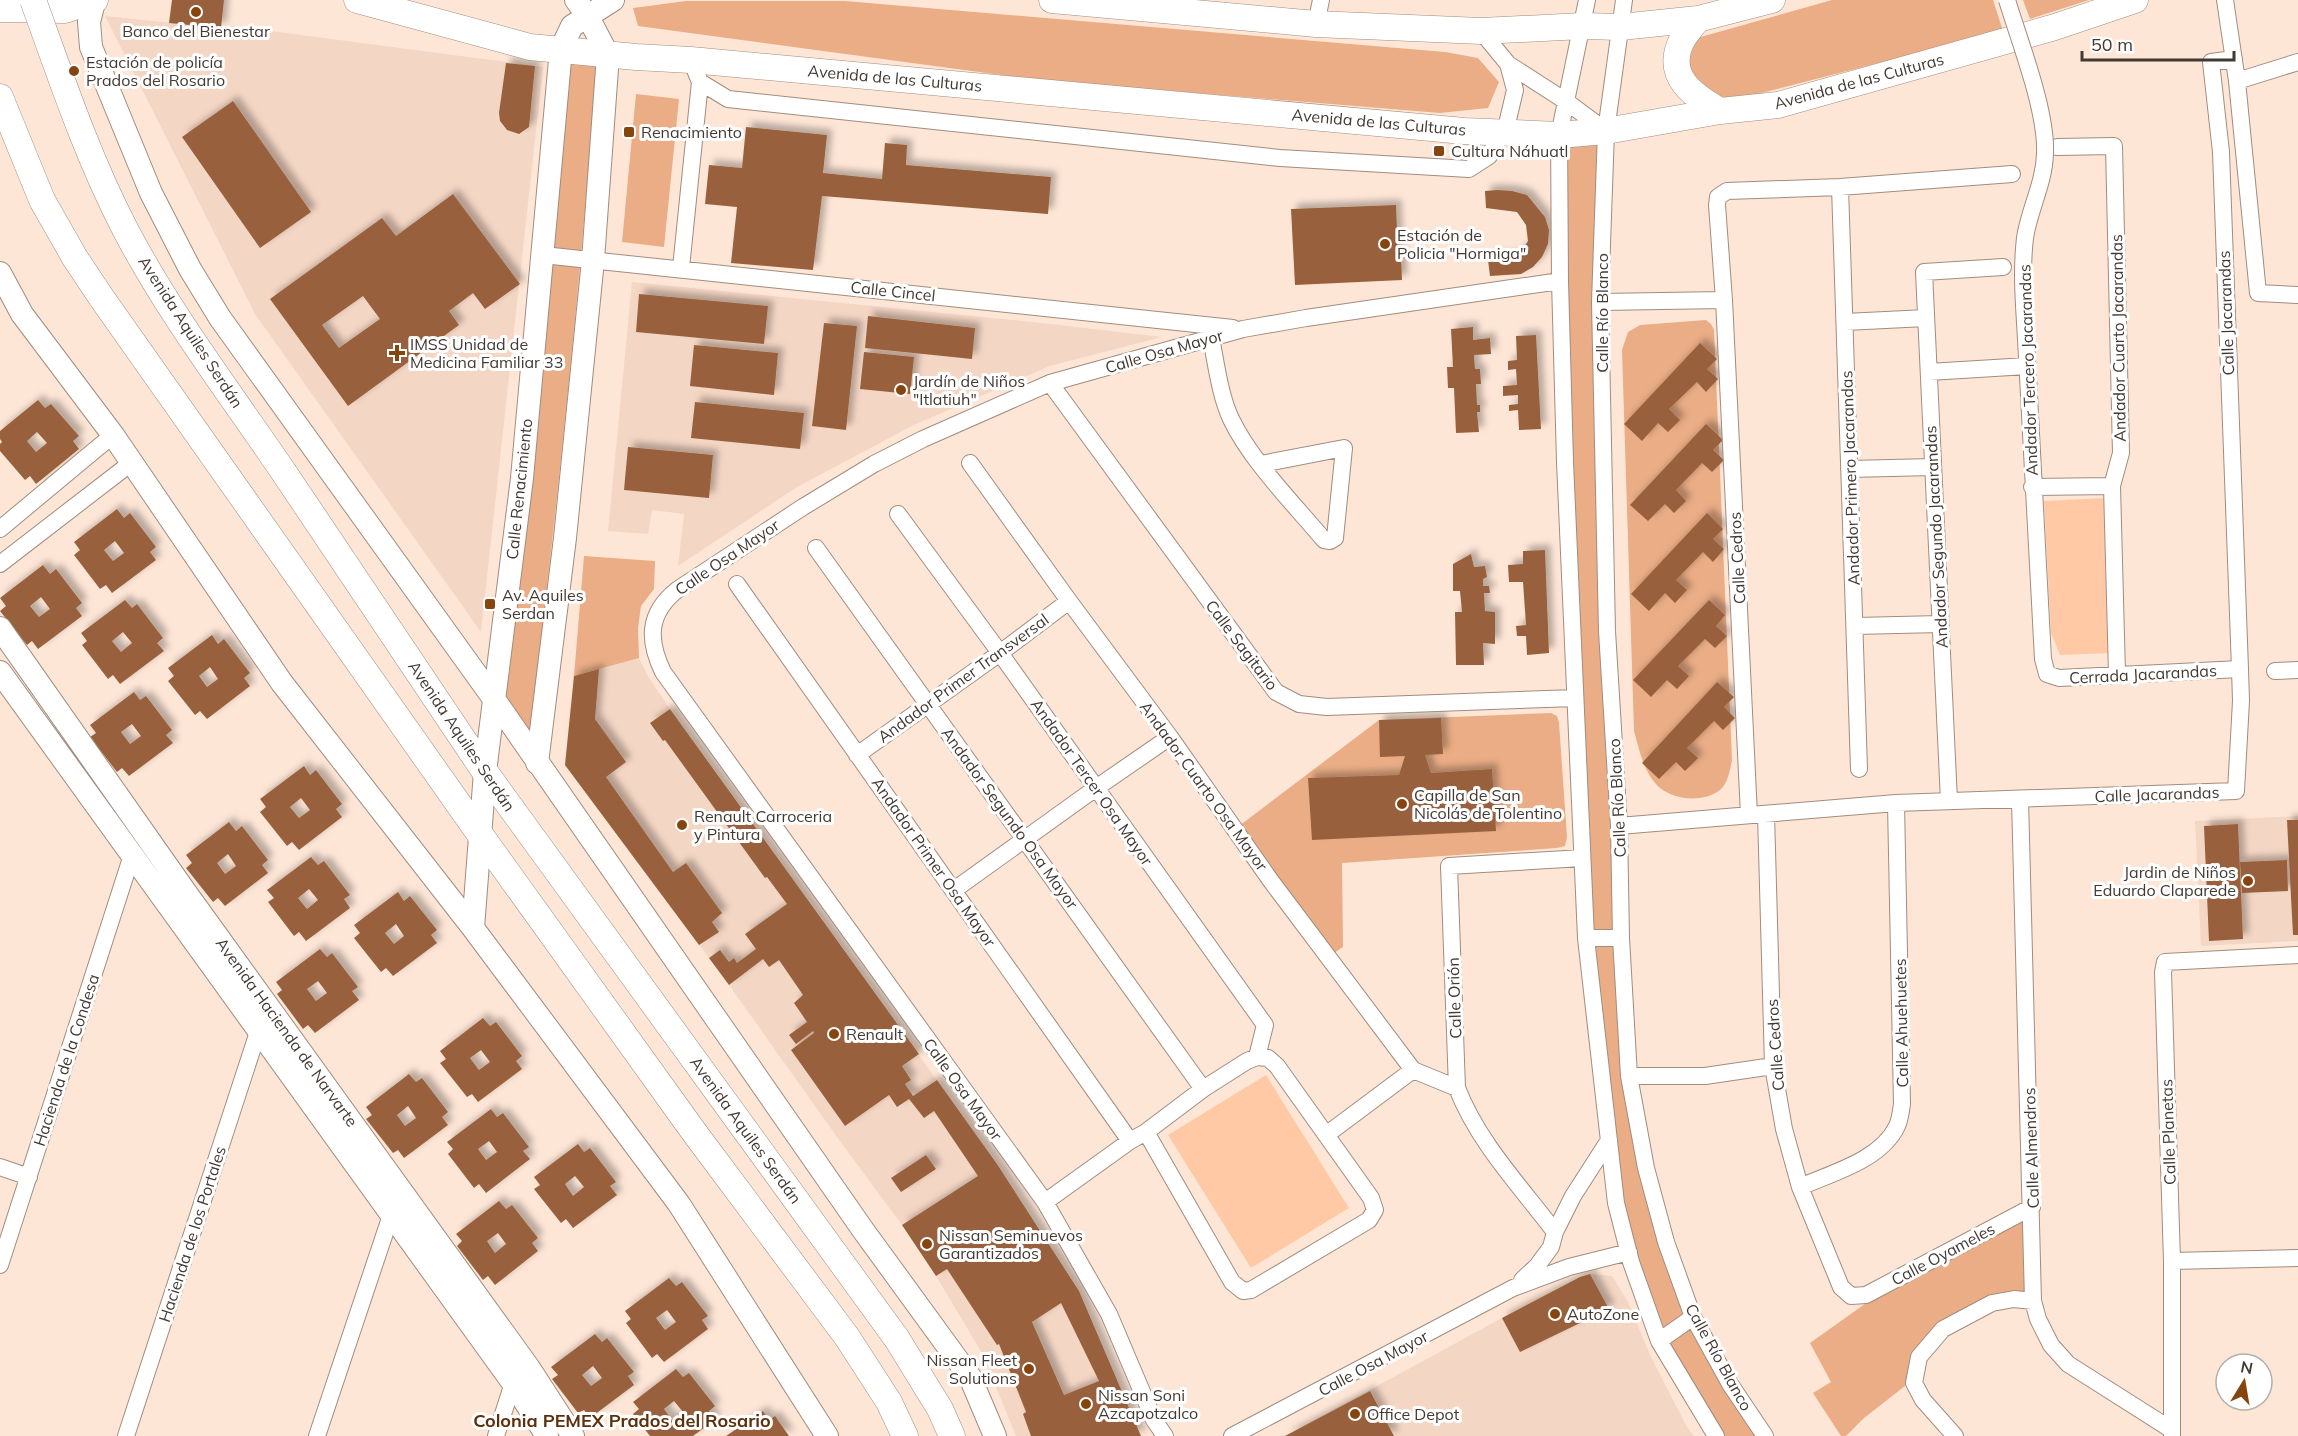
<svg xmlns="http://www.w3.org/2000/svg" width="2298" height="1436" viewBox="0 0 2298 1436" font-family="Mulish,sans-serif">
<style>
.built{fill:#f4d6c4}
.green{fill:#ffc9a6}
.forest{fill:#eaad86}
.building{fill:#98613c;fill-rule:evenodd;filter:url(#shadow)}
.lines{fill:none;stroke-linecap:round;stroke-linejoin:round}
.street-casing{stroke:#a18c7e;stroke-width:18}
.secondary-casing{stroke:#a18c7e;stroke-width:24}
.primary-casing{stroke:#a18c7e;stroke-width:27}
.street{stroke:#fff;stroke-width:16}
.secondary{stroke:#fff;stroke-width:22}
.primary{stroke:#fff;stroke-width:26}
.street-bridge-casing{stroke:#a18c7e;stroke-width:18;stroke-linecap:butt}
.primary-bridge-casing{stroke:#a18c7e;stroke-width:27;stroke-linecap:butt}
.street-bridge{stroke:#fff;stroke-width:16}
.primary-bridge{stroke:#fff;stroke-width:26}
.poi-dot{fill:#86450f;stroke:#fff;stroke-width:2}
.labels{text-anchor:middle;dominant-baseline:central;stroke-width:6;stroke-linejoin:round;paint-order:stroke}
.poi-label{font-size:16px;fill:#423933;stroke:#fff;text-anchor:start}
.street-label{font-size:16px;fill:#423933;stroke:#fff}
.neighbourhood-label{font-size:18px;font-weight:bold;fill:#5d300d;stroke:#fff}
</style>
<defs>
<filter id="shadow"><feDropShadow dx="5.5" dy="-5.5" stdDeviation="3" flood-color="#0004"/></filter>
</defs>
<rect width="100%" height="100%" fill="#fee6d7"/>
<path class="built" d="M105,16L221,28L234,26L543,67L481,632L255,314Z
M632,282L1033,322L1162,337L1050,366L914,425L797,487L678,566L684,514L652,510L648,534L608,531Z
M639,658L649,678L670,709L997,1164L1079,1291L1141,1436H1016L982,1353L936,1276L902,1225L842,1144L729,985L565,765L574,676Z
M2298,816V941L2201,946L2195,821Z
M1590,1274L1612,1276L1628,1302L1651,1357L1687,1427L1694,1436H1285L1502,1318L1580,1277Z"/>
<path class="green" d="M2105,498L2112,653L2060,655L2051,633L2044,501Z
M1266,1075L1349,1208L1251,1268L1168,1135Z"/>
<path class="forest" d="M1832,0H1993L2003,31L1758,94L1725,98L1688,83L1683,47L1697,38Z
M2023,0H2089L2030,19Z
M686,1H845L1445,52L1478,58L1499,82L1488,108L1440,113L1038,80L638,26L633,8Z
M571,62L597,64C580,287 557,509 530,732L504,696L531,493Z
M636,94L679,99L664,247L622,242Z
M1599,143L1614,946L1660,1244L1757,1436H1725L1669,1343L1637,1258L1623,1202L1594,945L1575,535L1567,281L1566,146Z
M1706,320L1711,324L1714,330L1732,760C1730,769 1728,784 1720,790C1702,804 1669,800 1655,783C1643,769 1639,749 1634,731L1622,350L1628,332L1640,325Z
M584,556L655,561L654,589L641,606L638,628L639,658L574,676Z
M1551,713L1557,716L1559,723L1567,837L1565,846L1557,848L1342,863L1343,947L1331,955L1239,826L1379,720Z
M2025,1219L2026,1294L1914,1353L1905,1386L1864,1418L1846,1436H1841L1813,1393L1831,1382L1810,1343L1869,1301Z"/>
<path class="building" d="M172,0H224L221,28L169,23Z
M506,63L535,66L529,127L519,134L507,130L500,121L499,113Z
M233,101L311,212L260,248L182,137Z
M746,127L827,135L823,173L882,179L885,143L907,145L906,165L1051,177L1048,214L822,196L813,270L731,263L737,207L705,204L709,165L742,168Z
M1497,190L1512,191L1527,195L1545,217L1549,230L1548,244L1542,257L1533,267L1521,274L1490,276L1488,260L1515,256L1523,249L1528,241L1526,225L1517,212L1486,208L1485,191Z
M453,194L520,284L485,309L473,293L449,311L459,325L348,406L270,299L382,218L396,236ZM363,296L380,319L339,348L322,325Z
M1396,205L1398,257L1401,256L1402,280L1295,285L1291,209Z
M639,294L768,306L764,344L636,332Z
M868,316L975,328L972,359L865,348Z
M824,323L857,326L846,430L812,426Z
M1473,327V340L1490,338L1491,354L1474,355L1475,369H1480L1481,384H1476L1477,405H1480V412H1477L1479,432L1456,433L1454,388H1448L1447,367H1453L1451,329Z
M1536,335L1541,429L1519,430L1518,410L1509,411V405L1518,404V395L1503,396V386L1517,385L1516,369L1508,370V361L1517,360L1516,336Z
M1700,343L1717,359L1707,369L1718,379L1706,392L1697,382L1669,409L1680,420L1668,432L1658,423L1642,441L1624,424Z
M694,345L778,353L774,395L690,386Z
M864,352L914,357L910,394L860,389Z
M38,400L45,408L51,404L79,436L73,441L79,449L36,484L30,476L25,480L0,451V444L2,442L0,439V431ZM37,432L47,443L36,452L27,441Z
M695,402L804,413L800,449L691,438Z
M1706,424L1723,440L1713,450L1724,460L1712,472L1702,463L1676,490L1686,501L1674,513L1665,504L1648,521L1630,505Z
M628,447L713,455L709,498L624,490Z
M117,509L124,518L130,513L156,547L150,552L156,560L112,593L106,585L100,589L74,555L80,550L74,542ZM115,541L124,553L113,561L104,550Z
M1707,513L1723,529L1713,539L1724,549L1713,562L1703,552L1676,580L1687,590L1675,603L1665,593L1649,611L1631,594Z
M1545,550L1549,653L1527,655L1526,636H1517L1516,626L1526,625L1523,582H1509L1508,565L1523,564V551Z
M1471,554L1474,567L1485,566L1487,577L1483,579V586H1489L1490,593H1484L1485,611L1495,612V644L1483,643L1484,665H1456L1455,612H1462L1460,591H1453V564Z
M43,565L50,574L56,569L82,603L76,608L82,616L38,649L32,641L27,645L0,611L6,606L0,598ZM41,597L50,609L39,617L30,606Z
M125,600L132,608L137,604L163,638L157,643L164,651L120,684L113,675L108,679L82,645L87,641L81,633ZM123,632L132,643L121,652L112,641Z
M1709,600L1725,615L1716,626L1727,636L1715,648L1705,639L1678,666L1689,676L1677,689L1667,680L1651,697L1633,680Z
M212,635L218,644L224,639L250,673L244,678L250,686L207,719L200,711L195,715L168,681L174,676L168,668ZM210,667L218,679L207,687L199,676Z
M599,669L595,719L626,762L606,777L673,872L686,863L722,913L712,922L719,932L699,945L565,765L574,676Z
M1717,682L1734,697L1724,707L1735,718L1723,730L1714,721L1687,748L1698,758L1685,771L1676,762L1659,779L1642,763Z
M134,692L140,700L146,696L172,730L166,735L173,743L129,776L122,768L117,772L90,737L96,733L90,725ZM132,724L141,736L130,744L121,732Z
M670,709L919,1054L902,1066L911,1080L905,1084L913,1096L937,1080L997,1164L1079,1291L1141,1436H1031L1023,1414L1026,1412L999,1344L997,1345L947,1269L936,1276L902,1225L978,1176L934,1111L924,1118L909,1099L897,1107L889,1095L845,1126L791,1050L814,1033L813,1031L796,1044L789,1035L807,1022L794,1003L803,995L779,960L769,967L763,959L729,985L709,958L720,950L729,962L734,958L737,963L756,949L745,934L787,904L767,877L765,878L665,740L663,741L650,723ZM1061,1303L1099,1381L1064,1395L1032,1322Z
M1441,718L1443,754L1425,755L1431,773L1492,769L1496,831L1312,840L1308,778L1399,775L1405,756L1380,757L1379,720Z
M304,766L310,775L316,770L342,804L336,809L342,817L299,850L292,842L287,846L260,812L266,807L260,799ZM301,798L310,810L299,818L290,807Z
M2287,820H2298V935H2293Z
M229,822L236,831L242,826L268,860L262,865L268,873L225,906L218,898L213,902L186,868L192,863L186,855ZM228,854L236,866L225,874L217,863Z
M2238,824L2243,939L2209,941L2204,826Z
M311,857L318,865L324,861L350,895L344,899L350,908L306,941L299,932L294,936L268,902L274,898L267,890ZM309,889L318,900L307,909L298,898Z
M2287,860L2288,891L2242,893L2240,862Z
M398,892L404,901L410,896L437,930L431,935L437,943L393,976L386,968L381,972L354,938L360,933L354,925ZM396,924L404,936L394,944L385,933Z
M320,949L327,957L332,953L358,987L352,991L359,1000L315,1033L308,1025L303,1029L277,994L282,990L276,982ZM318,981L327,993L316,1001L307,989Z
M483,1018L490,1026L496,1022L522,1056L516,1061L522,1069L478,1102L472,1094L467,1097L440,1063L446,1059L440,1051ZM481,1050L490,1062L479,1070L470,1058Z
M409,1074L416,1082L422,1078L448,1112L442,1117L448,1125L404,1158L398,1150L393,1153L366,1119L372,1115L366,1107ZM408,1106L416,1118L405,1126L397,1115Z
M491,1109L497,1117L503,1113L529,1147L523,1151L530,1159L486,1193L479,1184L474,1188L448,1154L453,1149L447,1142ZM489,1141L497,1152L486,1160L478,1149Z
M578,1144L584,1152L590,1148L616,1182L610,1186L617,1195L573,1228L566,1219L561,1223L534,1189L540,1185L534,1177ZM575,1176L584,1187L573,1196L565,1184Z
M926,1155L936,1169L901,1192L891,1178Z
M499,1201L506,1209L512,1205L538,1238L532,1243L538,1251L495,1285L488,1276L483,1280L457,1246L462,1241L456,1234ZM498,1233L506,1244L495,1253L487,1241Z
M1590,1274L1609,1309L1520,1352L1502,1318L1580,1277Z
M669,1278L676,1286L682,1282L708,1316L702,1320L708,1329L664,1362L657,1354L652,1358L626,1323L631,1319L625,1311ZM667,1310L676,1322L665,1330L656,1318Z
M595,1334L602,1342L607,1338L634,1372L628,1376L634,1385L590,1418L584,1410L578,1413L552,1379L558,1375L551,1367ZM593,1366L602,1378L591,1386L582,1375Z
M676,1369L683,1377L689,1373L715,1406L709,1411L716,1419L693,1436H650L633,1414L639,1409L633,1402ZM674,1401L683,1412L672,1420L664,1409Z
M1370,1391L1394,1436H1285Z
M763,1411L769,1420L775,1416L789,1436H726Z"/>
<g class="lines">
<g class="street-casing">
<path id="street" d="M1587,0L1559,135L1560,281L1565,462L1586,938L1616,1203L1631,1262L1659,1341L1716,1436
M1624,0L1606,131L1600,302L1607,631L1619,826L1621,938L1629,1076L1646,1168L1666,1242L1693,1317L1730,1384L1765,1436
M2225,0L2237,81L2258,293L2298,295
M1316,24L1321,0
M1481,31L1508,64L1567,102L1606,131
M691,60L700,82L728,99L1280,158L1469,169L1489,156L1507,124L1515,90L1508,64
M2237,81L2298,62
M2057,147L2114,146L2121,453L2112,486L2117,674
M1840,187L1859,769
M543,255L1233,328
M681,268L700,82
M1600,302L1724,300
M1845,322L1926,318
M1211,338C1216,363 1220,396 1231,419C1251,461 1294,504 1324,540L1330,541L1335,538L1344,448L1261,464
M2026,339L2043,659L2047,674L2059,678L2240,669
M1929,372L2027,366
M1050,383L1276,692L1299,704L1327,707L1575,698
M970,463L1069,601L1170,737L1271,881L1413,1070L1457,1088
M1849,469L1933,467
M2032,487L2112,486
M898,514L1000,653L1265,1025L1257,1057
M0,529L113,435
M816,548L1203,1089
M0,564L131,463
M737,584L1130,1141
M1855,626L1941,624
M2275,671L2298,670
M857,755L1000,653L1069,601
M2020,799L2033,1301L2038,1319L2051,1345L2068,1364L2172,1430
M1949,801L1924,272L2003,267
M1766,814L1773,1066L1784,1129L1800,1187L1841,1287L1851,1296L1866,1295L2032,1207
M1749,815L1724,300L1717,205L1718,197L1727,191L1840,187L2012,174
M1619,826L1896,803L2236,791L2241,701L2240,669L2221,152L2211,62L2234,59
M954,890L1096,788L1170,737
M1586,938H1621
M1629,1076H1705L1773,1066
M1326,1135L1413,1070
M0,1167L29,1177
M1800,1187C1832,1173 1881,1160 1897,1126C1900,1120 1901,1111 1902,1104L1896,803
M1045,1202L1130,1141L1146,1132L1203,1089L1247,1061L1257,1057L1268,1058L1277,1066L1371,1198L1375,1210L1369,1220L1251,1290L1243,1291L1232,1282L1146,1132
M1555,1232C1520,1186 1478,1142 1457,1088L1449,866L1582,858
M2172,1261L2298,1258
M0,1265L132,855
M1522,1280L1537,1266L1551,1247L1555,1232L1573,1196L1609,1140
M1659,1341L1693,1317
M126,1436L258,1032
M317,1436L391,1215
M496,1436L513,1383
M1165,1436L1154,1420L1109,1314L1045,1202L663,672C648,641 647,614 677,590L803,507L874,464L923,439L1050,383L1243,329L1306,318L1560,281
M1232,1436L1513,1288L1569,1267L1629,1252
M1955,1436L1923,1400L1914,1383L1919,1357L1943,1329L1992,1303L2014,1299L2033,1301
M2172,1436V1261L2163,972L2165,962L2298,955"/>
</g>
<g class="secondary-casing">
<path id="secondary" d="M94,2L89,22L91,47L151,193L190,269L220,318L494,699L863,1230L970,1377L995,1436
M0,273L22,314L113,435L282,683L473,928L679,1204L827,1436
M0,628L184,890L529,1368L573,1436
M0,672L513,1383L547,1436
M537,763L565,538L593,260L608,55L587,15L576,0
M473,928L485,772L522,478L561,49L572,26L613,0"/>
</g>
<g class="primary-casing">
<path id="primary" d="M357,0L530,47L636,57L691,60L1464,131L1559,135L1606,131L1720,111L1778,105L2055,27L2135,0
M1052,0L1316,24L1481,31L1583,26L1621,27L1698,19L1772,0
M0,9L65,10L95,0
M1698,19C1692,26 1685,34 1681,42C1665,77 1694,96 1720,111
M0,97L42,200L75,258L101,297L479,833L694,1132L847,1337L889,1402L905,1436
M285,474L485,772L897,1339L940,1409L952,1436"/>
</g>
<use href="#street" class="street"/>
<use href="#secondary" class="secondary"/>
<use href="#primary" class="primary"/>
<g class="street-bridge-casing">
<path id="street-bridge" d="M2007,0C2020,43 2047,111 2045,154C2044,184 2029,210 2025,238C2021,272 2024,305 2026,339"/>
</g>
<g class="primary-bridge-casing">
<path id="primary-bridge" d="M33,0C61,77 87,156 125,229C170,315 230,393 285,474"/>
</g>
<use href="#street-bridge" class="street-bridge"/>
<use href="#primary-bridge" class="primary-bridge"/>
</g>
<g class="poi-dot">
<circle cx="196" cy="12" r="6"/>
<circle cx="74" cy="71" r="6"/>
<rect x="623" y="126" width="12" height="12" rx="3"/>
<rect x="1433" y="145" width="12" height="12" rx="3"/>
<circle cx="1385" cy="244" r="6"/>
<path d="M394 344h6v6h6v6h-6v6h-6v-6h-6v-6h6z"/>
<circle cx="901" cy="390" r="6"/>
<rect x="484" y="598" width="12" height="12" rx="3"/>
<circle cx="1402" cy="804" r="6"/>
<circle cx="682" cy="825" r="6"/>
<circle cx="2248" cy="881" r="6"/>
<circle cx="834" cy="1034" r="6"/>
<circle cx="927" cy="1244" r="6"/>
<circle cx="1555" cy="1314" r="6"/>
<circle cx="1029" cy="1369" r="6"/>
<circle cx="1086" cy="1404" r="6"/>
<circle cx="1355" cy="1414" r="6"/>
</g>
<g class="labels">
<g class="poi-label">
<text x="196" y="31" text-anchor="middle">Banco del Bienestar</text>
<text x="86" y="62">Estación de policía<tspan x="86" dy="18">Prados del Rosario</tspan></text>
<text x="641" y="132">Renacimiento</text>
<text x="1451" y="151">Cultura Náhuatl</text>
<text x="1397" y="235">Estación de<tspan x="1397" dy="18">Policia "Hormiga"</tspan></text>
<text x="410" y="344">IMSS Unidad de<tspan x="410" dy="18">Medicina Familiar 33</tspan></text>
<text x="913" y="381">Jardín de Niños<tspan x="913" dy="18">"Itlatiuh"</tspan></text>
<text x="502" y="595">Av. Aquiles<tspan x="502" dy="18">Serdan</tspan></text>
<text x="1414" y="795">Capilla de San<tspan x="1414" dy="18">Nicolás de Tolentino</tspan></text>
<text x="694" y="816">Renault Carroceria<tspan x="694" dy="18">y Pintura</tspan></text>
<text x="2236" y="872" text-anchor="end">Jardin de Niños<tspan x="2236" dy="18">Eduardo Claparede</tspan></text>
<text x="846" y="1034">Renault</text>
<text x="939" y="1235">Nissan Seminuevos<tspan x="939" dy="18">Garantizados</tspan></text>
<text x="1567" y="1314">AutoZone</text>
<text x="1017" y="1360" text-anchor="end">Nissan Fleet<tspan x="1017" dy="18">Solutions</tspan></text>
<text x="1098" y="1395">Nissan Soni<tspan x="1098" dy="18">Azcapotzalco</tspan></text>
<text x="1367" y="1414">Office Depot</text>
</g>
<g class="street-label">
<text transform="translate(895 78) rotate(5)">Avenida de las Culturas</text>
<text transform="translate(1859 81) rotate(-15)">Avenida de las Culturas</text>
<text transform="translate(1379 122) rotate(5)">Avenida de las Culturas</text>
<text transform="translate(893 291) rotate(6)">Calle Cincel</text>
<text transform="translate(1602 313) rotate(-90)">Calle Río Blanco</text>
<text transform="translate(2226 313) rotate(-92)">Calle Jacarandas</text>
<text transform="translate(191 332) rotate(57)">Avenida Aquiles Serdán</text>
<text transform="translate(2118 338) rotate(-91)">Andador Cuarto Jacarandas</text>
<text transform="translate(1164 351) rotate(-16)">Calle Osa Mayor</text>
<text transform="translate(2028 370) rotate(-92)">Andador Tercero Jacarandas</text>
<text transform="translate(1850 478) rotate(-92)">Andador Primero Jacarandas</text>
<text transform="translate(519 489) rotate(-84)">Calle Renacimiento</text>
<text transform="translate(1936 537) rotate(-93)">Andador Segundo Jacarandas</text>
<text transform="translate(727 557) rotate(-34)">Calle Osa Mayor</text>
<text transform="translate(1737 558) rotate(-93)">Calle Cedros</text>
<text transform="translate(1242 645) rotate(53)">Calle Sagitario</text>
<text transform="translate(2143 674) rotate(-3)">Cerrada Jacarandas</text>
<text transform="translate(963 678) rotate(-36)">Andador Primer Transversal</text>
<text transform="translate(462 736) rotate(56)">Avenida Aquiles Serdán</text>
<text transform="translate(1092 782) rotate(55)">Andador Tercer Osa Mayor</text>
<text transform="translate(1204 786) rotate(54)">Andador Cuarto Osa Mayor</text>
<text transform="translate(2157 794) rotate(-2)">Calle Jacarandas</text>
<text transform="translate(1617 798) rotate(-93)">Calle Río Blanco</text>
<text transform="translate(1010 818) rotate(54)">Andador Segundo Osa Mayor</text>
<text transform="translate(934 862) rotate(55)">Andador Primer Osa Mayor</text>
<text transform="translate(1454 998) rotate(-92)">Calle Orión</text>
<text transform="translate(1901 1023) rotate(-91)">Calle Ahuehuetes</text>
<text transform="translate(287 1032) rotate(54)">Avenida Hacienda de Narvarte</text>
<text transform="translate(1775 1045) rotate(-94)">Calle Cedros</text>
<text transform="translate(66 1060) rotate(-72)">Hacienda de la Condesa</text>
<text transform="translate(963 1089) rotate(54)">Calle Osa Mayor</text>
<text transform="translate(746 1130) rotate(54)">Avenida Aquiles Serdán</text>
<text transform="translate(2168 1132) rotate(-92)">Calle Planetas</text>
<text transform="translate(2031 1148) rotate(-92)">Calle Almendros</text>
<text transform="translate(192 1234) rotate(-72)">Hacienda de los Portales</text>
<text transform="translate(1943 1254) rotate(-28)">Calle Oyameles</text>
<text transform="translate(1719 1357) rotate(61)">Calle Río Blanco</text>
<text transform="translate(1373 1363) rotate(-28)">Calle Osa Mayor</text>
</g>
<g class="neighbourhood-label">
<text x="622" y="1420">Colonia PEMEX Prados del Rosario</text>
</g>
</g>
<g transform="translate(2244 1382) rotate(11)"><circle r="28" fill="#ffffff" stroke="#b3b0ad" stroke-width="1.5"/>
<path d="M0-4.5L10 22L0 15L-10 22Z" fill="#86450f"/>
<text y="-9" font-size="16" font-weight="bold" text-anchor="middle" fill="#423933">N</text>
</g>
<path d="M2082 51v9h152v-9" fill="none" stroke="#423933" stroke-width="3"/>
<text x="2091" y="51" font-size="18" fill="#423933" stroke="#ffffff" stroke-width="4.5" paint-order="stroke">50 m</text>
</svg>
